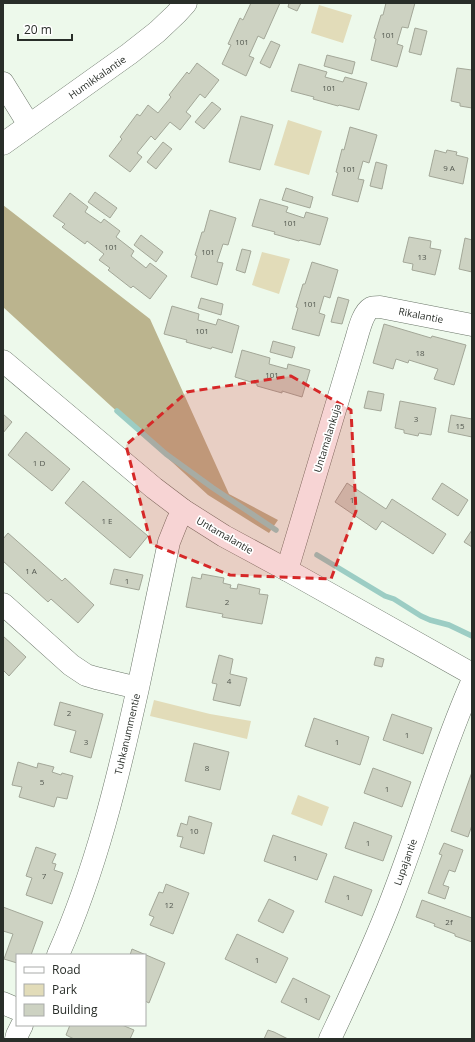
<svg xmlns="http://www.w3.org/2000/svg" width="475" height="1042" viewBox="0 0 475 1042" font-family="'Open Sans',sans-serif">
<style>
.green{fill:#e2dcb9}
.forest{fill:#bbb48e}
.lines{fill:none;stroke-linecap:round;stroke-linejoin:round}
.stream{stroke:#9ccdc4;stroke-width:5.5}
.building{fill:#cdd2c2;stroke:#a3a798}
.street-casing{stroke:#6b7669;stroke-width:23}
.secondary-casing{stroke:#6b7669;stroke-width:23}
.street{stroke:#fff;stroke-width:22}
.secondary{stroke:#fff;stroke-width:22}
.marked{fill:#d62828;fill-opacity:0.2;stroke:#d62828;stroke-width:3;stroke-dasharray:8 5;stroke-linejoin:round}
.labels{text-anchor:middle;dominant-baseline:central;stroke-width:3.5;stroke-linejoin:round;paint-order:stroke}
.number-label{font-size:8px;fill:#52574f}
.street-label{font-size:10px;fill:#292e29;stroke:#fff}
</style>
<rect width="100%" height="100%" fill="#edf9eb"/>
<path class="green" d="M319,5L352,15L343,43L311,33Z
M288,120L322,131L309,175L274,165Z
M262,252L290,259L279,294L252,285Z
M154,700L210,714L251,721L247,739L150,716Z
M298,795L329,807L322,826L291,814Z"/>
<path class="forest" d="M3,205L150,319L229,494L278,520L269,533L208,495L3,307Z"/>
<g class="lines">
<path class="stream" d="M117,411L166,454L213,488L276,530
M317,555L385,596L394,599L421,616L430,620L449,625L472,636"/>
</g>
<path class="building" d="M251,3H280L264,39L258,36L249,56L254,58L246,76L222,64L231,45L228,44L240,18L243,20Z
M289,3H301L297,11L288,7Z
M386,3H415L408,28L402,27L397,44L403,46L397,67L371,60L376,39L374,38L381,15H383Z
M415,28L427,31L421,55L409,52Z
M271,41L280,45L270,68L260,63Z
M327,55L355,62L352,74L324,66Z
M197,63L219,80L205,98L200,94L186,112L191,116L180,130L170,122L155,140L151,136L137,153L142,157L130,172L109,156L122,139L120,137L137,114L140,116L148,105L158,113L171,97L169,95L187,72L189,74Z
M299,64L327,72L325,77L343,82L345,77L367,83L359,110L339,105L338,106L313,99L314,97L291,91Z
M457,68L472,70V108L460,106V103L451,101Z
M212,102L221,109L204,129L195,122Z
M241,116L273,125L260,170L229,162Z
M350,127L377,135L369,163L363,161L358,179L364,180L358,202L332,195L338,173L336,172L342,149L344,150Z
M163,142L172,149L156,169L147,162Z
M435,150L446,153L447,150L457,152L456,155L468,158L463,184L429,176Z
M376,162L387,165L382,189L370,186Z
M286,188L313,197L310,208L282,200Z
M95,192L117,208L110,218L88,202Z
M70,193L88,207L85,212L101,223L104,219L120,231L116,237L134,251L131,256L146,268L150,263L167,276L150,299L133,286L131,288L108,270L110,268L99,260L104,254L87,241L85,244L62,227L65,224L53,216Z
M260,199L288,207L286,212L304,218L306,212L328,218L320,245L300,240L299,241L274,234L275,232L252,226Z
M210,210L236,218L228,245L223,244L217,262L223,263L217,285L191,277L197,256L195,255L202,232H204Z
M141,235L163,252L156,262L134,245Z
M409,237L431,241L430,248L441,250L435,275L412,270L413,264L403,262Z
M465,238L472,240V272L459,269Z
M242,249L251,251L245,273L236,270Z
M312,262L338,270L330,298L324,296L319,313L325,315L319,336L292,329L298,308L296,307L303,284H305Z
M338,297L349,300L342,324L331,322Z
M201,298L223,304L221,315L198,308Z
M172,306L199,314L198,320L216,325L218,319L239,326L232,353L212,347L211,349L186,342L187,340L164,334Z
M384,324L431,338L432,336L466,345L454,385L434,379L438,369L409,360L408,363L396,359L393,369L373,363Z
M273,341L295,347L292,358L270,352Z
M242,350L270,358L269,364L287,369L288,364L310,370L302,397L282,391V393L257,386V384L235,377Z
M368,391L384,394L381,411L364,408Z
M400,401L436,408L431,435L419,433L418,436L404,433V430L395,428Z
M3,414L12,422L3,433Z
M451,415L472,419V437L448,432Z
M26,432L70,469L52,491L8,455Z
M83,481L148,536L130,558L65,503Z
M347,483L386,509L392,499L446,534L433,554L382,521L376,530L335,502Z
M442,483L468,500L458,516L432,499Z
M472,530V547L464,542Z
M8,533L62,581L65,578L94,605L78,623L51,599L48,602L3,561V539Z
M114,569L143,575L139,590L110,584Z
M202,574L224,578L223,583L231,585L230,588L237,589L238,584L260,589L259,594L268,595L262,624L222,617L223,614L186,607L192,577L201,579Z
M3,636L26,657L9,676L3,670Z
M219,655L233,659L230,674L247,678L240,706L213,700L217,684L212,683Z
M376,657L384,659L382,667L374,665Z
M60,702L103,714L91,758L70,752L76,731L54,725Z
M392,714L432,728L423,754L383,740Z
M314,718L369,737L360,765L305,746Z
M194,743L229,752L220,790L185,781Z
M18,762L37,768L38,763L54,767L52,772L61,775L62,773L73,776L67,799L57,797L54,807L19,797L22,787L12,785Z
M373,768L411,782L402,807L364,793Z
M472,772V825L468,837L451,831Z
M189,816L212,823L204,854L180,847L183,837L177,836L181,823L187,825Z
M354,822L392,836L383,861L345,848Z
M273,835L327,854L317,880L264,861Z
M444,843L463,850L455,872L449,870L443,885L449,887L445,899L428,893L442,855L439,854Z
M36,847L56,854L52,863L56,864L54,870L63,873L52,904L26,895L32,878L26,876Z
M334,876L372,890L362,916L325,902Z
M166,884L189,893L173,934L150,925L154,917L149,915L159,892L163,893Z
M269,899L294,911L283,933L258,921Z
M422,900L472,918V942L455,936V934L434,926L435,924L416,917Z
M3,907L43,922L31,955H17V963L4,959L13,934L3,931Z
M237,934L288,958L276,983L225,959Z
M132,949L165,963L149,1003L145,1001V955H130Z
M293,978L330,996L319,1020L281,1002Z
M70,1025H122L134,1030L130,1039H74L66,1035Z
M268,1030L274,1032L288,1039H264Z"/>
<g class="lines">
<g class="street-casing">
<path id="street" d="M3,83L29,125
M287,570L355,343C358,334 362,313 371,308C373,307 377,307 380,307L472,325
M3,604L71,665L86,675L96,678L138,688
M58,955C96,870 118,778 138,688C148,639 159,591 169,542L177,522L183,510
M3,1003L17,1009
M16,1039L17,1035L22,1025
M330,1039C352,992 374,946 392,898C420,826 441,752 472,682"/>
</g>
<g class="secondary-casing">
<path id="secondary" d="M3,144L129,54L157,32L176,14L186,3
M3,361L154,488L183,510L224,536L287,570L472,674"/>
</g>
<use href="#street" class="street"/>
<use href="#secondary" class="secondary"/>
</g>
<path class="marked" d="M291,376L351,410L356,511L331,579L230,575L151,544L126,445L187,392Z"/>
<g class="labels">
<g class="number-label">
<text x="388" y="34">101</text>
<text x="242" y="41">101</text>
<text x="329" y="87">101</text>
<text x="449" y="167">9 A</text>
<text x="349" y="168">101</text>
<text x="290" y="222">101</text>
<text x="111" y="246">101</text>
<text x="208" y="251">101</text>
<text x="422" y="256">13</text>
<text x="310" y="303">101</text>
<text x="202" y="330">101</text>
<text x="420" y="352">18</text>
<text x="272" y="374">101</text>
<text x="416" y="418">3</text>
<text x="460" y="425">15</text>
<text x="39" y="462">1 D</text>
<text x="352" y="499">1</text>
<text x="107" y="520">1 E</text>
<text x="31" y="570">1 A</text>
<text x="127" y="580">1</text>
<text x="227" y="601">2</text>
<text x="229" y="680">4</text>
<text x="69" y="712">2</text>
<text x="407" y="734">1</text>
<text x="86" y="741">3</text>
<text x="337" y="741">1</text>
<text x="207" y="767">8</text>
<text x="42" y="781">5</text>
<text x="387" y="788">1</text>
<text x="194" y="830">10</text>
<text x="368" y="842">1</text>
<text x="295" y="857">1</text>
<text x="44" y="875">7</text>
<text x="348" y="896">1</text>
<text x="169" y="904">12</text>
<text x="449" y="921">2f</text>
<text x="257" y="959">1</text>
<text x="306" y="999">1</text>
</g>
<g class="street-label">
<text transform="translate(97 77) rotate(-35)">Humikkalantie</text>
<text transform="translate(421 315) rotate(11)">Rikalantie</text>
<text transform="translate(327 438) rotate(-73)">Untamalankuja</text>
<text transform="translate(225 535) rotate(30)">Untamalantie</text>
<text transform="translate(127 734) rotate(-77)">Tuhkanummentie</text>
<text transform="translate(405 862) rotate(-70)">Lupajantie</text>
</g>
</g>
<rect width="475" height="1042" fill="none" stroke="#292e29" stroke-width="8"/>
<rect x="16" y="954" width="130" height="72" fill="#ffffff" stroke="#a9aba9"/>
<rect x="24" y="967" width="20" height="6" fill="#ffffff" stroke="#a9aba9"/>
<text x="52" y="974" font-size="12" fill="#292e29">Road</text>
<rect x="24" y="984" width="20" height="12" fill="#e2dcb9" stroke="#a9aba9"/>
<text x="52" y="994" font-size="12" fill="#292e29">Park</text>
<rect x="24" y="1004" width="20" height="12" fill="#cdd2c2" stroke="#a9aba9"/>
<text x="52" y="1014" font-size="12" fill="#292e29">Building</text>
<path d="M18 34v6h54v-6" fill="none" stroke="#292e29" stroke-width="2"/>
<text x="24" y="34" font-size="12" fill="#292e29" stroke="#ffffff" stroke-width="3" paint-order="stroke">20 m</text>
</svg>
